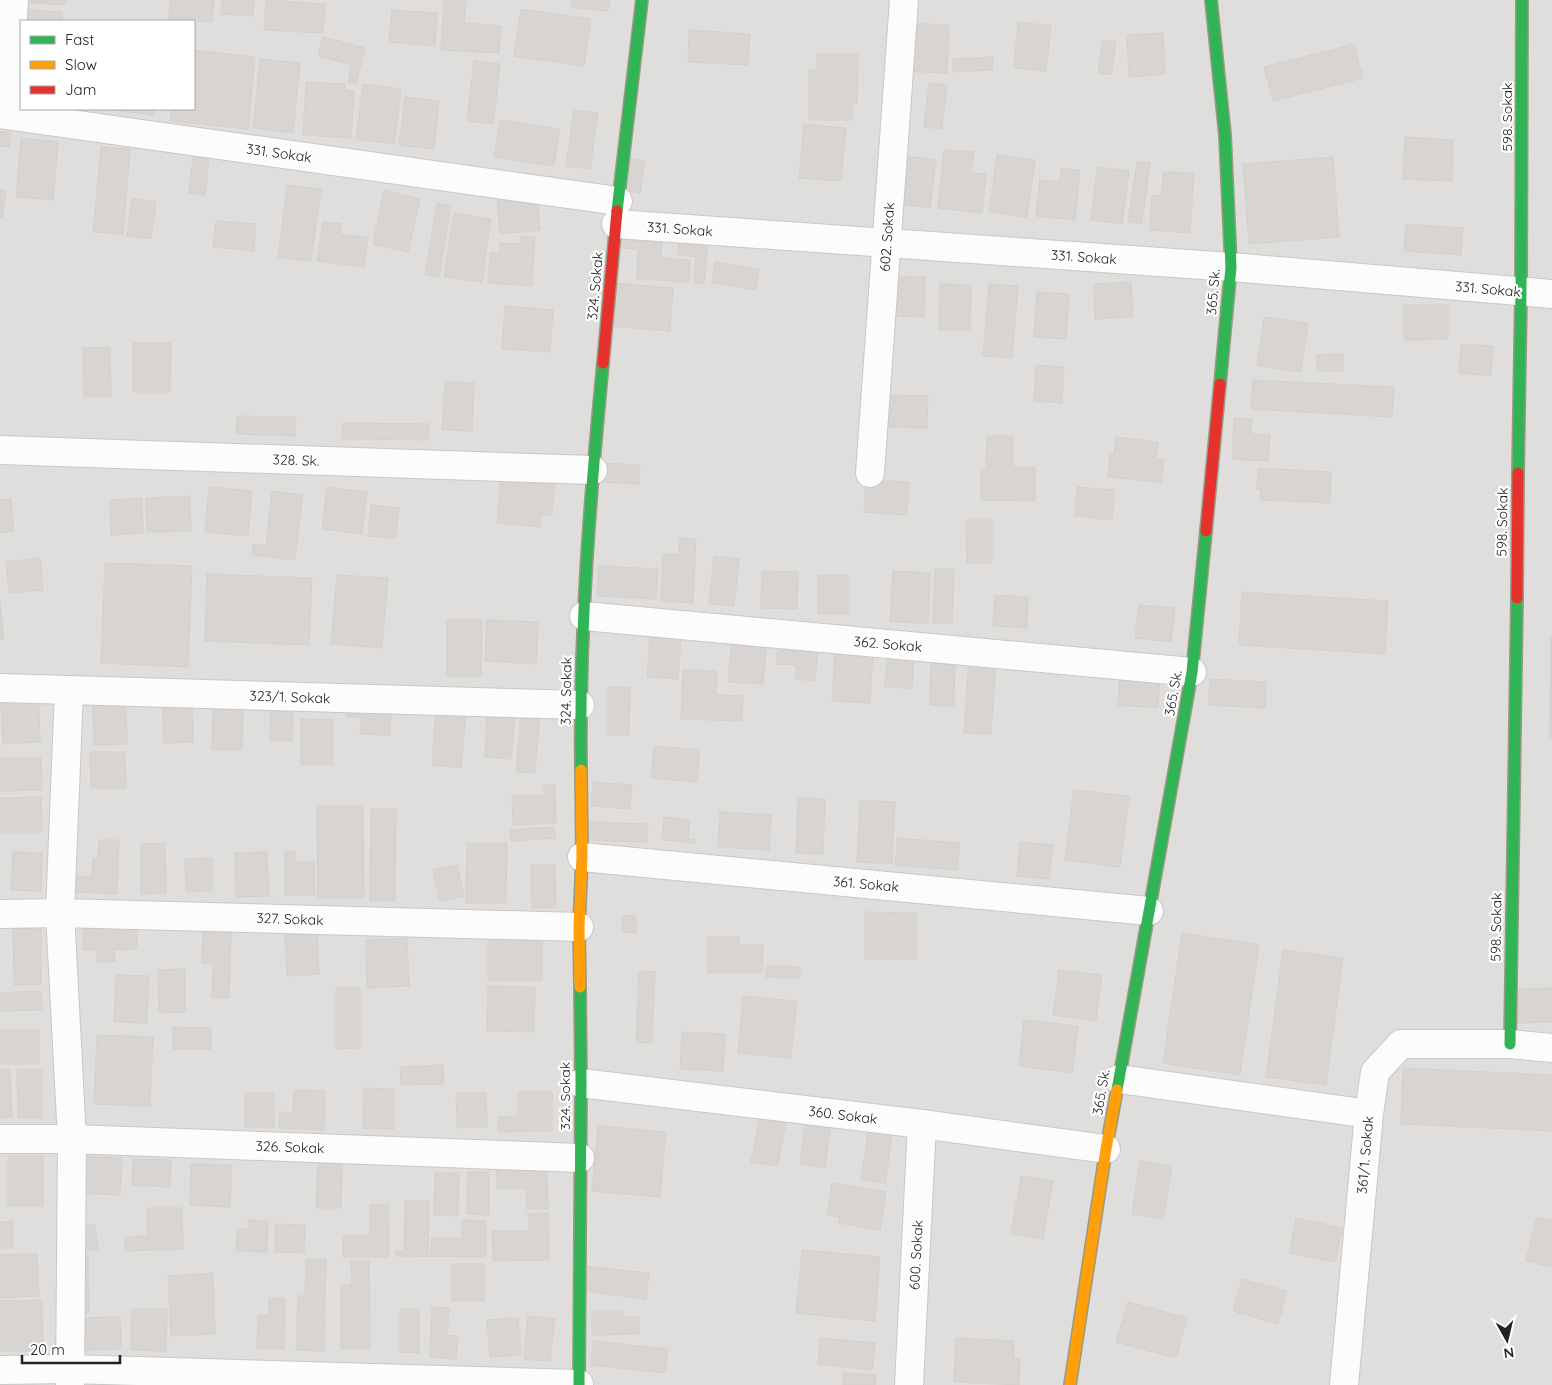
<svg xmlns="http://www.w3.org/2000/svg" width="1552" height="1385" viewBox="0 0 1552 1385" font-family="Quicksand,sans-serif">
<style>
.residential{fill:#dfdedc;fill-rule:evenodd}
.building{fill:#d7d4d2;stroke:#d3d0cc}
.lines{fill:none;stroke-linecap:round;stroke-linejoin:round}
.street-casing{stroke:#c9c8c7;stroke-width:30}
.fast-casing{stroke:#999a82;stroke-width:14}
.slow-casing{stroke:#999a82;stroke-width:14}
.jam-casing{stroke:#999a82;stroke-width:14}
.street{stroke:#fdfcfc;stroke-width:28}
.fast{stroke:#30b455;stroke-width:11}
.slow{stroke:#ff9f0a;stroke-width:11}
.jam{stroke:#e5322d;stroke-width:11}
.labels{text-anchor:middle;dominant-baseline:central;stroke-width:4.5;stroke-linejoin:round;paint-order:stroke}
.street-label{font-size:14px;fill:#222;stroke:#fff}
</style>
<rect width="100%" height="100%" fill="#f0eeeb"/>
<path class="residential" d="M0,0H1552V1385H0ZM21,21H194V109H21Z"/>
<path class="building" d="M16,0H65L64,5L16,2Z
M170,0H214L212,22L169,18Z
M222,0H254L253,16L221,14Z
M266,0L325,4L323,33L264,30Z
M444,0H466L464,23L501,26L499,53L441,50Z
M572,0H610L608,11L571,7Z
M17,9L62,12V21H21Z
M521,9L591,19L584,66L514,56Z
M392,10L437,13L435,46L389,42Z
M1018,22L1051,26L1046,71L1014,68Z
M906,23L949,25L947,73L904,71Z
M689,30L750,34L748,65L688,62Z
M1163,33L1165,74L1129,77L1127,35Z
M323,37L365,48L356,84L348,82L352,65L318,56Z
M1103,40L1116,42L1111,75L1098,73Z
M1354,44L1363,78L1273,101L1264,67Z
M194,50L255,57L248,129L170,121L172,109H194Z
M817,54H858L857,104H852V120H809V70H817Z
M993,57V70L953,72V59Z
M260,59L300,63L293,133L253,128Z
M474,61L500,64L493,124L467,121Z
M306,82L345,84V90L354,91L351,138L303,135Z
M929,83L947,85L942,129L924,127Z
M363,84L401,89L394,144L356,139Z
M405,97L439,101L434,149L399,145Z
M104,109H155L154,115Z
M574,110L598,113L590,169L566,166Z
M500,120L560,129L554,166L494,157Z
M804,124L846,128L841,181L799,178Z
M0,131L11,133L9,147L0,146Z
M1405,137L1453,140L1452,181L1403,179Z
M21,138L58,142L53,200L16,197Z
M101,147L130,149L123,234L93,232Z
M944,150L974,152L971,173L986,174L982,213L938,208Z
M997,155L1035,160L1027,217L989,212Z
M904,156L936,160L930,208L898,204Z
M193,157L209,159L205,195L189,193Z
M1333,157L1339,237L1249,244L1243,164Z
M629,159L645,161L640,193L624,191Z
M1137,161L1150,163L1142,224L1128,222Z
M1097,167L1129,171L1122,224L1091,220Z
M1061,168L1080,170L1075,220L1036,216L1040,180L1060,182Z
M1163,172L1194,173L1190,233L1150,230L1152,195L1162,196Z
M287,185L321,189L311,261L278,257Z
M0,190L6,191L2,218H0Z
M384,190L420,199L408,252L373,244Z
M537,194L540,230L500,234L497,198Z
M132,199L156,202L151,239L127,236Z
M437,203L451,206L439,277L425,274Z
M454,213L491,219L482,282L444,277Z
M216,221L256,224L254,251L213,247Z
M323,222L341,224L340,234L368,238L364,267L317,261Z
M1406,224L1463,228L1461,255L1404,251Z
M619,235L662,237L661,258L690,260L689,282L637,279L638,249L618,248Z
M521,236L535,237L532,286L488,283L490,253H500V243L520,244Z
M679,242L708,244L704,284L694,283L696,257L678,255Z
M715,262L759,269L756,290L712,283Z
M891,276L925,277L924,317L890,316Z
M1131,282L1133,317L1095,319L1094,284Z
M614,283L673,288L670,331L610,326Z
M940,284L971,285L970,330H939Z
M989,284L1018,286L1012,358L983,356Z
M1037,292L1069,294L1066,339L1034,337Z
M1404,305H1448V339L1404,340Z
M505,306L553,310L550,352L502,349Z
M1264,317L1308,323L1301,372L1257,366Z
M133,343H171L170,392H133Z
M1461,344L1493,346L1491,376L1459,373Z
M110,347L111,396H84L83,348Z
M1343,354L1344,371H1317V355Z
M1036,365L1064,367L1062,403L1034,401Z
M1253,380L1394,387L1392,417L1251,409Z
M445,382L474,383L472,431L442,430Z
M888,395L928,396L927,428L887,427Z
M237,416L296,417L295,436L236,434Z
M1234,418L1252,419L1251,434L1270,435L1268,461L1232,459Z
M343,423L429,424L428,440L342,439Z
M987,436H1013V467H1035V501L981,500V469L986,470Z
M1116,437L1158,442L1156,459L1164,460L1161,482L1108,477L1110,454H1114Z
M601,463L640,465L639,484L600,482Z
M1258,468L1331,472L1330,503L1260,500L1261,489H1257Z
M501,475L555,480L552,515L541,514L540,527L497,523Z
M866,480L909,482L907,515L864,512Z
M209,487L252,491L248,536L205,532Z
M327,487L367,492L362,534L322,529Z
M1077,487L1115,490L1112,520L1075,516Z
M272,491L303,495L295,560L252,555L253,544L266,546Z
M190,496L191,531L147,532L146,498Z
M142,498L143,533L111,535L110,500Z
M11,499L14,531L0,533V500Z
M371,505L399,508L396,538L368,536Z
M966,520H992V563H967Z
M680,538L696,539L693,603L661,601L663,554L679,555Z
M714,556L739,559L734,606L709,604Z
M40,558L43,590L9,593L6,562Z
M105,563L192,566L188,667L101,663Z
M599,566L658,569L656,599L597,596Z
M935,569H954L952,623H933Z
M762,571L798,572L797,609L761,608Z
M893,571L930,573L928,623L890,622Z
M207,574L312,578L309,645L205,641Z
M337,575L388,578L382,648L331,644Z
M818,575H848V614H818Z
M1242,592L1388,601L1385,654L1239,645Z
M995,595L1028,597L1027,628L993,626Z
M0,601L4,639L0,640Z
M1139,605L1175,608L1171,642L1135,638Z
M447,620H482L481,676H447Z
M487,620L538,622L536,664L485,661Z
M650,635L681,636L678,679L647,677Z
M1551,635H1552V737H1550Z
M732,639L767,642L763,684L728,682Z
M778,643L818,646L815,681L795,679L796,665L776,664Z
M835,649L873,651L870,703L832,701Z
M888,652L914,654L912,689L885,686Z
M931,656H955L954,706L930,705Z
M969,658L996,660L991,734L964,733Z
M683,670L717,671L716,695L743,696L742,721L681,719Z
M1120,673L1160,676L1158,708L1118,705Z
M1210,679L1266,682L1265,708L1208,705Z
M608,687H630L629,735H608Z
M192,699L193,742L164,743L162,700Z
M213,699H243L242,750H212Z
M39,700L40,742L3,744L1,702Z
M271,700L293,701L292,741H270Z
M126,703L127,744L94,745L93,705Z
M346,703L391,704L390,735L360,734L361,717H346Z
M436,708L466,710L461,768L432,765Z
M487,711L515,713L511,759L485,757Z
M521,712L540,714L535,773L516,772Z
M301,719L333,720V765H301Z
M654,746L700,750L697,782L651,778Z
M90,752H125L126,788H91Z
M0,758H41L42,790L0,791Z
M593,782L632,785L630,809L591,806Z
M544,785H555L556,823L513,825L512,796H544Z
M1074,790L1129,796L1120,867L1065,860Z
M41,797L42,832H0V798Z
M798,798L825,799L823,854L796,853Z
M860,800L895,802L892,864L857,862Z
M317,806H363L364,898H318Z
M371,809H396L395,901H370Z
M720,812L771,815L769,850L718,847Z
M664,817L690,820L688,839H695V843L662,840Z
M584,822L648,824L647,842L583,840Z
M554,827L555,838L511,841L510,830Z
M898,838L960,843L957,870L895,865Z
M99,840H119L117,894L73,892L74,876L92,877L93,859L98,860Z
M1020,842L1053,845L1049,879L1017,876Z
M165,843L166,893L141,894V844Z
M467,843H507L506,903H466Z
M295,851V862H314L315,895H285V852Z
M13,852L42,853L41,891L11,890Z
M267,852L269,896L236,897L235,853Z
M212,858V891L186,892L185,859Z
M457,865L464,896L440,901L433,870Z
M531,865H555L556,907L532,908Z
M865,912L916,913V959H865Z
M623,915L636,916V933L622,932Z
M13,923H41V984L14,985Z
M137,925V949L114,950L115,961L97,962V950H83V926Z
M203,928L231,929L229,998H212L213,963H202Z
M317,931L319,974L287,976L285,933Z
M1182,933L1259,945L1240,1075L1163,1063Z
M708,937H739V945H763L762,973H708Z
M407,938L409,986L367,988L366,940Z
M488,939L542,940V980H488Z
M1283,950L1343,958L1326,1085L1266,1077Z
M767,966L800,967V978L766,977Z
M185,969V1012L159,1013L158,970Z
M1059,970L1102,975L1096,1021L1053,1015Z
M639,971L655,972L652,1043L636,1042Z
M116,975L149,976L147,1023L114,1022Z
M488,986L535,987L534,1032L487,1031Z
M336,987H360V1048L336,1049Z
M1552,988V1022L1516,1023L1515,989Z
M41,991L42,1010L0,1011V993Z
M743,996L797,1001L791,1058L738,1053Z
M1024,1020L1078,1026L1072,1073L1019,1066Z
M173,1027L211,1028V1049H173Z
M0,1030H39V1064H0Z
M682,1032L725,1034L723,1071L680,1069Z
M97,1035L153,1037L150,1106L94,1104Z
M443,1065L444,1084L401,1085L400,1067Z
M1403,1068L1552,1075V1131L1401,1124Z
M10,1069L12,1117L0,1118V1070Z
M17,1070H42V1118H18Z
M364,1088L394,1089V1129L363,1128Z
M294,1090L325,1091L324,1130L279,1128L280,1112L293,1113Z
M518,1092H552V1131L498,1132V1117L518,1116Z
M245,1093H274V1127H245Z
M456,1093H486L487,1127L457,1128Z
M761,1109L787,1114L778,1166L751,1162Z
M806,1117L831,1120L825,1168L800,1164Z
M869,1125L893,1129L885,1183L861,1180Z
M598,1126L666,1132L660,1197L592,1191Z
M8,1156H43V1206H8Z
M77,1156L122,1158L120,1195L75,1193Z
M133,1159L171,1160L170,1187L132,1185Z
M318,1159L342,1160L341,1208H316Z
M1140,1161L1172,1166L1163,1219L1132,1214Z
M191,1164L232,1165L230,1207L190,1205Z
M547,1164L548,1209H527L526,1188H497L496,1166Z
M468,1172H489V1215L467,1214Z
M435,1173H459L458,1216L434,1215Z
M1021,1176L1053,1181L1043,1239L1011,1234Z
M832,1183L886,1192L880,1230L839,1223L840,1217L827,1215Z
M405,1201H429L428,1255H431V1238H462V1220L486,1221V1257L396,1256V1251H404Z
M388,1204L389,1257H343V1235H370V1205Z
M147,1208H182L183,1249L125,1251V1237L147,1236Z
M548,1213L549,1260L493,1261L492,1231H529L528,1214Z
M1537,1217L1552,1220V1267L1526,1261Z
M1296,1218L1342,1228L1335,1262L1289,1253Z
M248,1220L268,1221L267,1252L236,1251L237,1229H248Z
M13,1221V1248H0V1222Z
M275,1224L305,1225L304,1253L275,1252Z
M95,1225L98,1249L75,1251L72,1227Z
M802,1250L880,1257L875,1321L796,1313Z
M37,1254L39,1296L0,1298V1255Z
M73,1256H88L89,1313H72Z
M306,1259H326L324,1351L296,1350L298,1296H305Z
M351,1261H369L370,1349H341V1285H352Z
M452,1264H484V1301H452Z
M585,1266L649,1273L646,1299L582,1291Z
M213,1273L215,1334L171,1336L168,1276Z
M1242,1279L1287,1291L1278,1324L1233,1311Z
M269,1298L285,1299L284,1349H257L258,1315L269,1316Z
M42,1300L43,1351H0V1301Z
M1128,1302L1187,1318L1176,1358L1116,1342Z
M432,1307L449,1308L447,1335L458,1336L456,1359L430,1357Z
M132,1309H167L166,1351L131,1350Z
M400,1309H419V1353L400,1352Z
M592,1312H624V1317H639V1334L592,1335Z
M528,1316L555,1319L550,1361L524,1359Z
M120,1317L121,1349L75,1350L74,1318Z
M518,1318L521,1355L490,1357L487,1320Z
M820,1338L875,1343L872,1370L818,1364Z
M956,1338L1014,1341L1013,1359H1020L1019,1385L954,1382Z
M593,1341L668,1349L665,1373L591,1365Z
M843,1373L876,1375L875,1385H843Z"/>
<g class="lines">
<g class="street-casing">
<path id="street" d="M0,114L618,201
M7,114L14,0
M616,224L1231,267L1552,294
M0,450L593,470
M870,473L904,0
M584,616L1192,672
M0,688L580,705
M69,690L60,913L72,1139L70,1385
M582,857L1149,911
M0,914L60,913L579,927
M1119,1079L1369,1114
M581,1083L922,1124L1106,1149
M0,1139H72L580,1158
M0,1370L70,1369L579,1384
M909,1385L922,1124
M1344,1385L1369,1114L1375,1072L1401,1044H1510L1552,1048"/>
</g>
<g class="fast-casing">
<path id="fast" d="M1211,0L1225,135L1231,267L1220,384
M617,211L642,0
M1518,473L1521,292L1522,0
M581,770C579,634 590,498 603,363
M1510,1044L1517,598
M1117,1090L1192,672L1206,531
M579,1385L581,1083L580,987"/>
</g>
<g class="slow-casing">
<path id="slow" d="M580,987L579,927L582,857L581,770
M1070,1385L1106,1149L1117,1090"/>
</g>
<g class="jam-casing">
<path id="jam" d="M603,363L617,211
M1206,531L1220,384
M1517,598L1518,473"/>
</g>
<use href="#street" class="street"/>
<use href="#fast" class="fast"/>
<use href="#slow" class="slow"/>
<use href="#jam" class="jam"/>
</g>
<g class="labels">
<g class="street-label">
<text transform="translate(1507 117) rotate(-90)">598. Sokak</text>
<text transform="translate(279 153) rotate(8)">331. Sokak</text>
<text transform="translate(680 229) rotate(4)">331. Sokak</text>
<text transform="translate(887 237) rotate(-86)">602. Sokak</text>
<text transform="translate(1084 257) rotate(4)">331. Sokak</text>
<text transform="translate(595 286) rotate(-85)">324. Sokak</text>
<text transform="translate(1488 289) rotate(5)">331. Sokak</text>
<text transform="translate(1213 292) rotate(-85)">365. Sk.</text>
<text transform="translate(296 460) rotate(2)">328. Sk.</text>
<text transform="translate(1502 522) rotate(-89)">598. Sokak</text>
<text transform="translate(888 644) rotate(5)">362. Sokak</text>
<text transform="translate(566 691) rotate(-89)">324. Sokak</text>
<text transform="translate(1173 693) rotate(-80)">365. Sk.</text>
<text transform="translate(290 697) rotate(2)">323/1. Sokak</text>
<text transform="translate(866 884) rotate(5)">361. Sokak</text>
<text transform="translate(290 919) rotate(2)">327. Sokak</text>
<text transform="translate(1496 927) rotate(-89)">598. Sokak</text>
<text transform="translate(1101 1092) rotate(-80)">365. Sk.</text>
<text transform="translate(565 1096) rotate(-90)">324. Sokak</text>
<text transform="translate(843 1115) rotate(7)">360. Sokak</text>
<text transform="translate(290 1147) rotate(2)">326. Sokak</text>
<text transform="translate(1365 1155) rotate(-85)">361/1. Sokak</text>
<text transform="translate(916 1255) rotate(-87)">600. Sokak</text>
</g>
</g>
<rect x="20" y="20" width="175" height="90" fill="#ffffff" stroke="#a7a7a7"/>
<rect x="30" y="36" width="25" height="8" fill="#30b455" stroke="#a7a7a7"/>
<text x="65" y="45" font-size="15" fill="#222222">Fast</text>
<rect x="30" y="61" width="25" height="8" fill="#ff9f0a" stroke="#a7a7a7"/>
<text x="65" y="70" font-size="15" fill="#222222">Slow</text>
<rect x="30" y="86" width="25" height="8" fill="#e5322d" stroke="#a7a7a7"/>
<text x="65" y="95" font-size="15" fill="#222222">Jam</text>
<g transform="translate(1507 1340) rotate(172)" stroke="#ffffff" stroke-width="4" paint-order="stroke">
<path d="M0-4L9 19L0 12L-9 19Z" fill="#222222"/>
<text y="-8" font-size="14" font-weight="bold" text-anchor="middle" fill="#222222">N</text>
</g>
<path d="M22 1355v8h98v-8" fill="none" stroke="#222222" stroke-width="2.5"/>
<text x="30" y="1355" font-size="15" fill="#222222" stroke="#ffffff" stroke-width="4" paint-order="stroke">20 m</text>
</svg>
